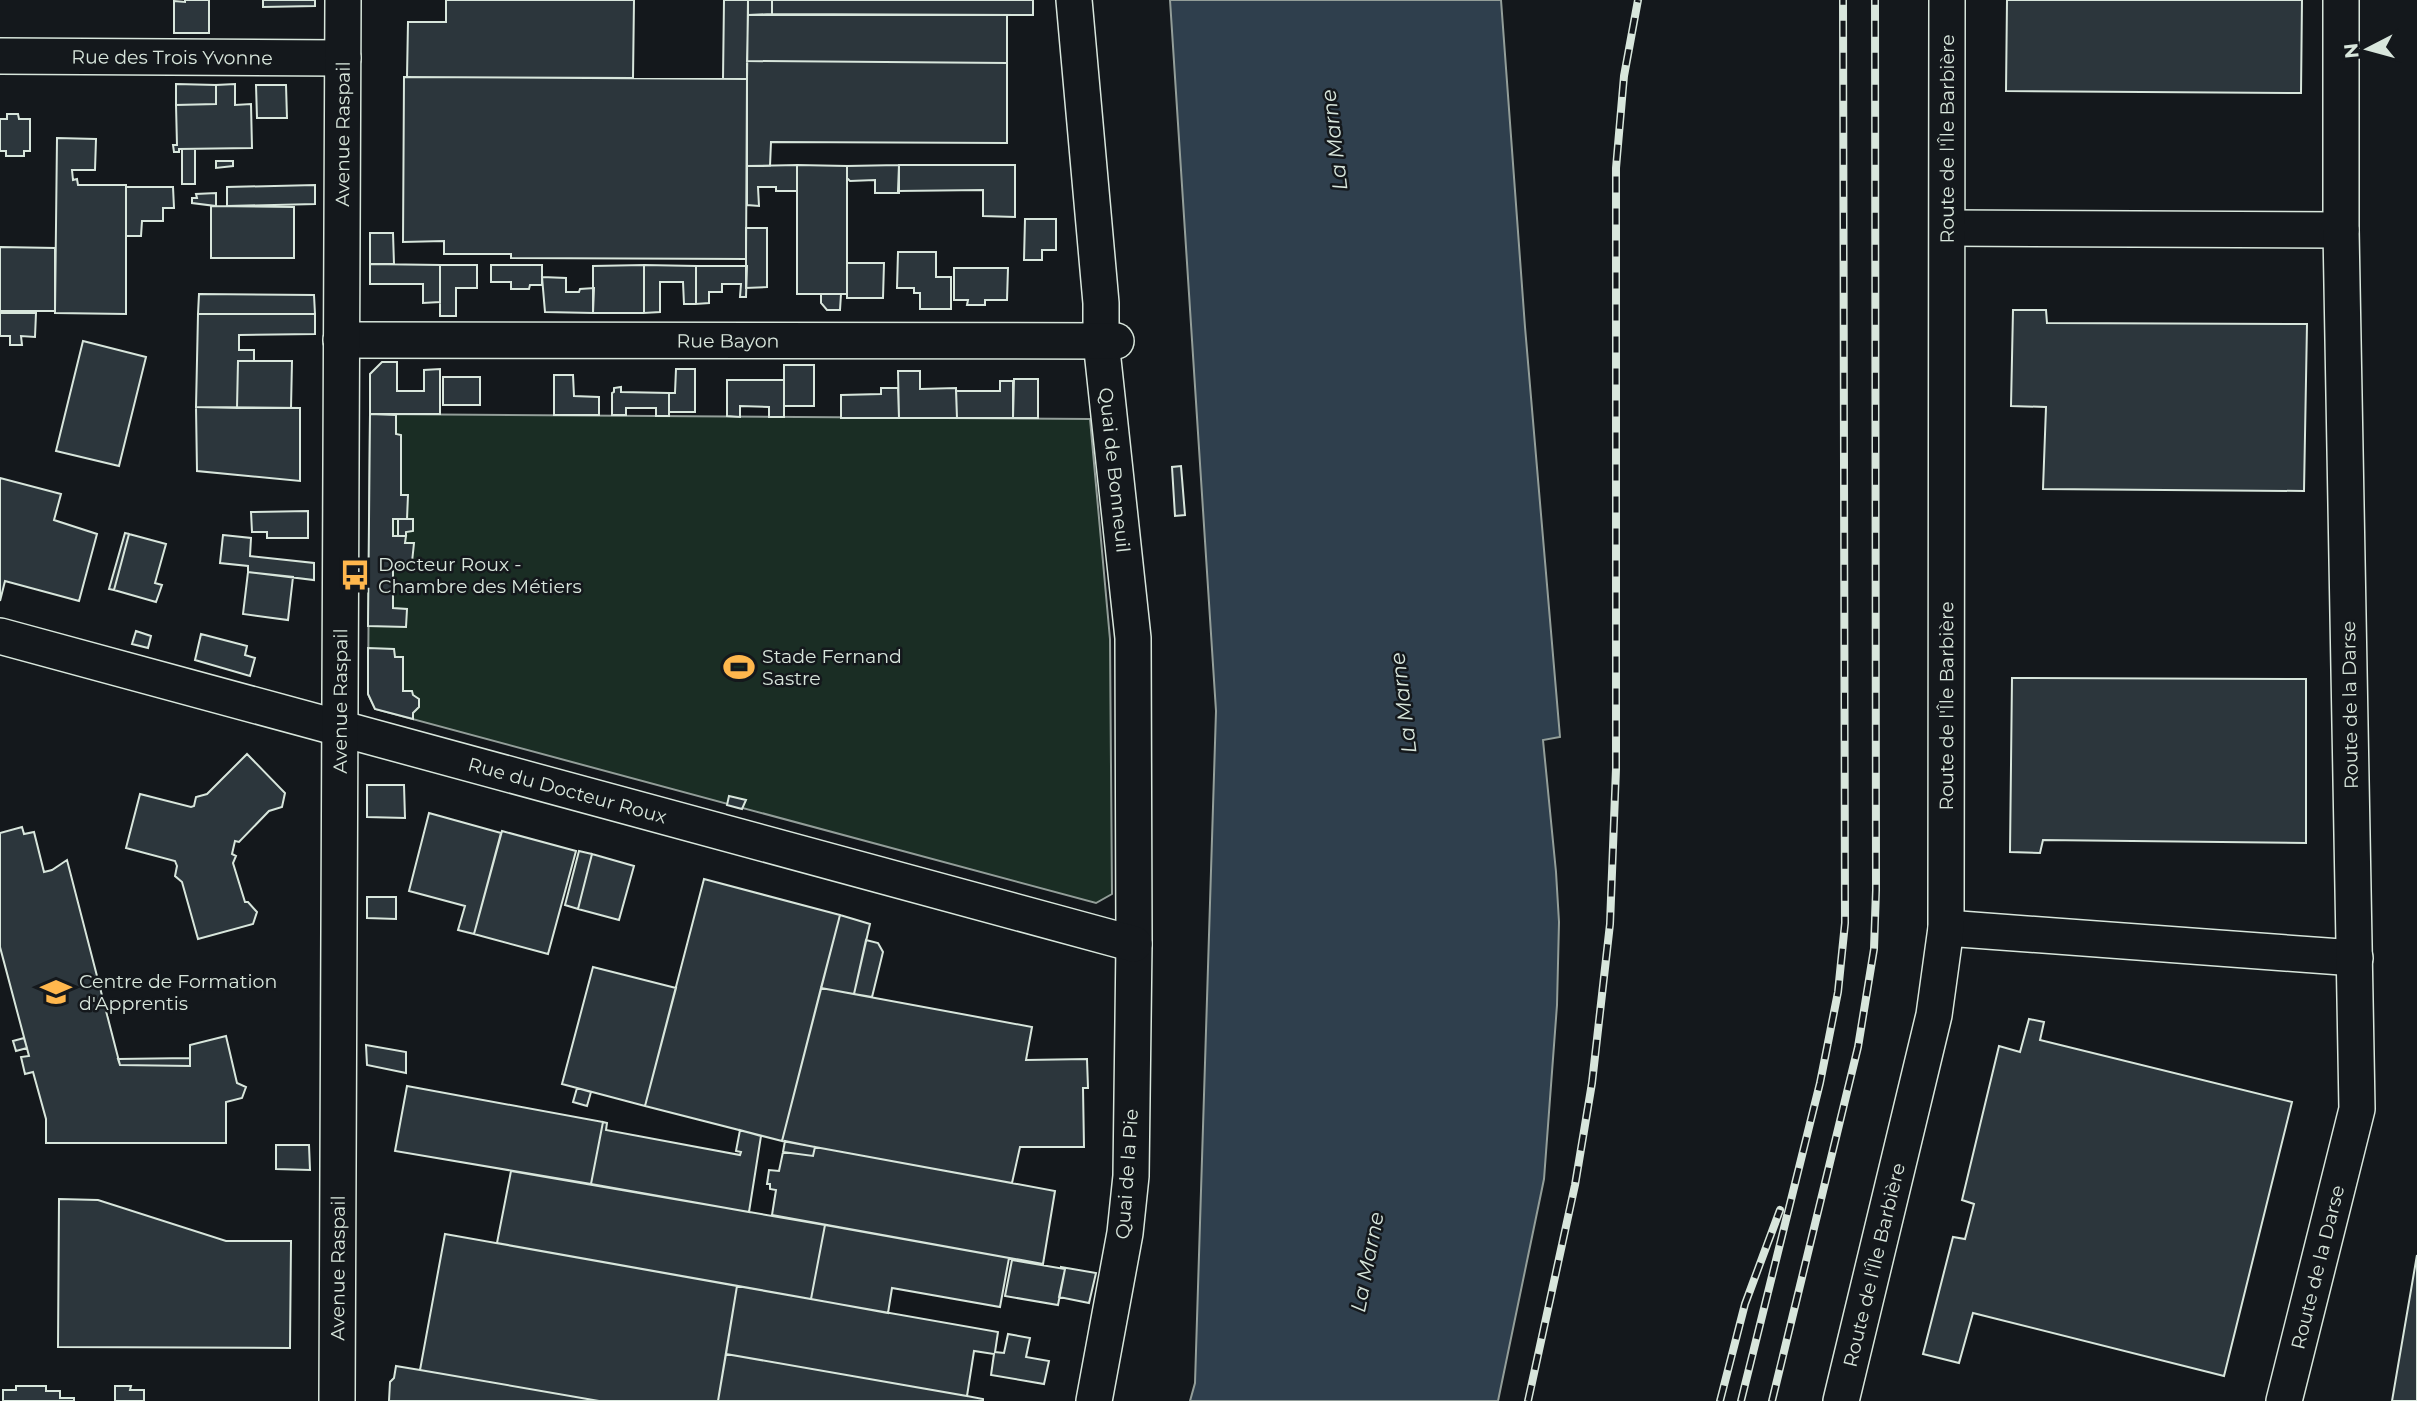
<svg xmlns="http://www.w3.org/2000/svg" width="2417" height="1401" viewBox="0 0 2417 1401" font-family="Montserrat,sans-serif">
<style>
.green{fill:#1a2d24;stroke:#939e99;stroke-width:2}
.water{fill:#2f3f4d;stroke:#939e99;stroke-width:2}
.building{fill:#2c363c;stroke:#d8e6dc;stroke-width:2}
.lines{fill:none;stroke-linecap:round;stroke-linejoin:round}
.minor-casing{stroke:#d8e6dc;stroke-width:38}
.minor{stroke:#14181c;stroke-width:35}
.rail-casing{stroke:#d8e6dc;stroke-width:8}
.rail{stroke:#14181c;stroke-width:5;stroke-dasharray:16;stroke-linecap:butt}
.labels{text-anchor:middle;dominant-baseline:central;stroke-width:5;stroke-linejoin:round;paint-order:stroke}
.street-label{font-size:19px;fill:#d8e6dc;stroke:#14181c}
.poi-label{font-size:19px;fill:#d8e6dc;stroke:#14181c;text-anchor:start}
.water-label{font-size:21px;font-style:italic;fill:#d8e6dc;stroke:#14181c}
</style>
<rect width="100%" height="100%" fill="#14181c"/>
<path class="green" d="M370,414L1090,419L1110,639L1112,894L1096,903L375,709L368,694Z"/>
<path class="water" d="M1170,0H1501L1525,327L1560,737L1543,740L1556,872L1559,922L1557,1005L1544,1179L1498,1401H1190L1195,1383L1216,711Z"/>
<path class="building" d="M185,0H209V33H174V1L185,2Z
M263,0H315V6L263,7Z
M446,0H634L633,78L407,77L408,22H446Z
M724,0H748L747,79H723Z
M748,0H772V14L748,15Z
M772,0H1033V15L772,14Z
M2007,0H2302L2301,93L2006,91Z
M748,15H1007V63L747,61Z
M747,61L1007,63V143L771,142L770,166H747Z
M404,77L747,79L746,259L511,258V254H444V241L403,242Z
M176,84L216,85V104L176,105Z
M235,84V105L251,104L252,148L179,149V152H174L173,145H177L176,105L216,104V85Z
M256,85H286L287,118H257Z
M7,114H18L19,119H30V151H24V156H6V151H0V119H7Z
M57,138L96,139L95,170H72L73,180L77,179L78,185H126V314L55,313Z
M182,149H195V184H182Z
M216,161H233V166L216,168Z
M797,165L847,166V294H797Z
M797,165V191H776V187H758L759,206L747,205V166Z
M899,165H1015V217L983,216V190L898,191Z
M899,165V193H875V180L850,181L847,178V166Z
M315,185V204L227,206V187Z
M126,187H173L174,208H163V221H142L141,236H126Z
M216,193V206L192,203V198H197L196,194Z
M211,206L294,207V258H211Z
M1025,219H1056V250H1042V260H1024Z
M746,228H767V287L746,288Z
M370,233H393L394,264H370Z
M0,247L55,248V311H0Z
M898,252H936V277H951V309H920V293H914V288H897Z
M847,263H884L883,298H847Z
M370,264L440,265V302L423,303V284H370Z
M440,265H477V288H456V316H440Z
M491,265H542V285H530L529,289H511V282H491Z
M644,265V313H593V266Z
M644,265L696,266V304H684L683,282H660V312L644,313Z
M696,266H747L746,297H740L741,284H722V292H709V303L696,304Z
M954,268H1008L1007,300H985V305H967L968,300H954Z
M542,277L566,278V292H579L580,289L594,288L593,313L545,312Z
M199,294L314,295L315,314H198Z
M821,294H841L840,310H827L821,303Z
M2013,310H2046L2047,323L2307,324L2304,491L2043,489L2046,407L2011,406Z
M0,313H36L35,337L21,336L22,345H10V336H0Z
M198,314H315V334L239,335V350H254V361H238L237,408L196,407Z
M83,341L146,357L119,466L56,451Z
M238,361H292L291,408H237Z
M382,362H397V391H424V370L440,369V414H370V374Z
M784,365H814V406H784Z
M676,369H695V412H669V393H675Z
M898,371H920V389L956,388L957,418H899Z
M554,375H573L574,396L599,397V415H554Z
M443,377H480V405H443Z
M1014,379H1038V418H1013Z
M727,380H784V417H769V407L740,406V417L727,416Z
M1000,381H1013V418H957L956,391H1000Z
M621,387V392L669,393V416H656V408H626V415H612V393L614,392V388Z
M881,388H898L899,418H841V395L881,394Z
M196,407L300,408V481L197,471Z
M370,414L396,415V434L401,435V495H408L407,519H393V536H406L405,543H414L412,562H404L393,570V608L407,609L406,627L368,626Z
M1181,466L1185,515L1175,516L1172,467Z
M0,478L61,494L54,520L97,534L79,601L5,581L0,601Z
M308,511V538H267V532H252L251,512Z
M398,519H413V531L406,532V536H398Z
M125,533L129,534L114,590L109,589Z
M129,534L166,544L155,583L162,585L156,602L114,590Z
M223,535L251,538L250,556L314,563V580L248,572V566L220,563Z
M248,572L293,577L288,620L243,614Z
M136,631L151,636L148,648L132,644Z
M201,634L247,646L245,655L255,658L250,676L195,660Z
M368,648L394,649L395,657H403V691H412L413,695L419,699V707L413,713V719L375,709L368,694Z
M2012,678L2306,679V843L2043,840L2040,853L2010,852Z
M247,754L285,793L282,807L269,811L239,842L235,841L232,854L236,856L233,863L245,902H248L257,912L253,924L198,939L182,882L175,876L177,866L175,861L126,848L140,794L191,807L194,806L196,797L207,794Z
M367,785H404L405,818L367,817Z
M729,796L746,800L742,809L727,805Z
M429,813L501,833L474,934L458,930L465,906L409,891Z
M22,827L24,834L34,832L44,872L52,870L67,860L120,1065L190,1066V1045L226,1036L237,1083L246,1087L242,1098L226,1102V1143H46V1119L33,1072L25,1074L21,1057L29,1056L0,947V833Z
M502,831L576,851L548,954L474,934Z
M579,851L592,854L578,909L565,905Z
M592,854L634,866L619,920L578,909Z
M704,879L840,915L782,1141L645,1106Z
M367,897H396V919L367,918Z
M840,915L870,924L854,994L821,988Z
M866,940L878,943L883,952L872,997L854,994Z
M593,967L676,988L645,1106L562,1084Z
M821,988L1032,1027L1026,1060L1087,1059L1088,1088H1083L1084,1147H1020L1012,1183L782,1141Z
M2029,1019L2044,1022L2040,1040L2292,1102L2224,1376L1973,1313L1959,1363L1923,1354L1953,1237L1965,1239L1974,1204L1962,1200L1999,1046L2020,1052Z
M24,1038L27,1048L16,1051L13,1041Z
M366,1045L406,1052V1073L367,1065Z
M190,1058V1066L120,1065L118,1059Z
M407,1086L603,1122L591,1184L395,1151Z
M577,1088L591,1092L587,1106L573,1102Z
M603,1122L607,1123L606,1130L740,1155L741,1152L736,1151L740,1130L761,1136L749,1212L591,1184Z
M785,1141L815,1147L813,1156L783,1152Z
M276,1145H309L310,1170L276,1169Z
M815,1147L1055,1191L1043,1264L772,1215L776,1190L770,1189V1184H767L769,1170L779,1171L783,1152L813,1156Z
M511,1171L825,1225L811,1299L497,1243Z
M59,1199L98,1200L226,1241H291L290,1348L58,1347Z
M825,1225L1009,1258L1000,1307L892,1288L888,1313L811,1299Z
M445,1234L737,1286L718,1401H599L420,1370Z
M2417,1255V1401H2392Z
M1012,1260L1065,1269L1058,1305L1005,1296Z
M1061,1267L1096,1273L1089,1303L1059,1297L1065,1269H1061Z
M737,1286L998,1332L995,1352L1004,1353L1008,1334L1030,1338L1026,1357L1049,1361L1044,1384L991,1375L994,1354L974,1351L967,1396L726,1354Z
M726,1354L967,1396L983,1399V1401H718Z
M396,1366L420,1370L599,1401H389L390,1382L394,1378Z
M16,1386H46V1391H60V1398H74V1401H3V1390H16Z
M115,1386H131L130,1390H144V1401H115Z"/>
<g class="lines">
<g class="minor-casing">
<g id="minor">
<path id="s1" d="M1074,0L1101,303V341L1133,638L1134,944L1131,1176L1125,1233L1094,1401"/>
<path id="s2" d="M0,56L343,58"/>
<path d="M1948,228L2341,230"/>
<path id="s3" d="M341,340L1116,341"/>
<path id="s4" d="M0,636L1134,944"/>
<path d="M1946,928L2355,958"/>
<path id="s5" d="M337,1401L343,0"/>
<path id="s6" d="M1841,1401L1934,1015L1946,928L1947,0"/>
<path id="s7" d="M2284,1401L2357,1109L2341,230V0"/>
</g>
</g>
<use href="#minor" class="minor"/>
<g class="rail-casing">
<path id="rail" d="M1528,1401L1575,1185L1592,1083L1610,924L1616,769V168L1624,76L1638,0
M1720,1401L1745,1304L1780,1210
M1741,1401L1820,1083L1838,992L1845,923L1843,0
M1772,1401L1858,1047L1874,949L1876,890L1875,0"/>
</g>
<use href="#rail" class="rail"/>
</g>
<defs>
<g id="bus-bare" transform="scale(2.415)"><path d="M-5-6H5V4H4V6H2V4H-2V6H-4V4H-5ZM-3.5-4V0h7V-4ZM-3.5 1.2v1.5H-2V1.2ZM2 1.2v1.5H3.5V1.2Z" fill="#ffb74d" stroke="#14181c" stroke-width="2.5" paint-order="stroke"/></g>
<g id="stadium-bare" transform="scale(2.415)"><path d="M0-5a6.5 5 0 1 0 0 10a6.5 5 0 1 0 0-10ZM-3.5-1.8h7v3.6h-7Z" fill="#ffb74d" stroke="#14181c" stroke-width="2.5" paint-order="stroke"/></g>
<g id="university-bare" transform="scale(2.415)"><path d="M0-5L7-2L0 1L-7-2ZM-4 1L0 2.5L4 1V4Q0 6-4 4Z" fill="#ffb74d" stroke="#14181c" stroke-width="2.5" paint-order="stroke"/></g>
</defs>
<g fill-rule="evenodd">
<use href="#bus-bare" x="355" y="575"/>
<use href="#stadium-bare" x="739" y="667"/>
<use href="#university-bare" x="56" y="992"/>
</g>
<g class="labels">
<g class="street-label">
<text stroke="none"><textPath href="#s2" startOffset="172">Rue des Trois Yvonne</textPath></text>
<text stroke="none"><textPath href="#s5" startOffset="1267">Avenue Raspail</textPath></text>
<text stroke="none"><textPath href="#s6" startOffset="1274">Route de l'Île Barbière</textPath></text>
<text stroke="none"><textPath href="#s3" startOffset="387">Rue Bayon</textPath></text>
<text stroke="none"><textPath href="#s1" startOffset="472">Quai de Bonneuil</textPath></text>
<text stroke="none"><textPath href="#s5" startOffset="700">Avenue Raspail</textPath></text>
<text transform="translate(2350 705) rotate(-91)">Route de la Darse</text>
<text stroke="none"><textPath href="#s6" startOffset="707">Route de l'Île Barbière</textPath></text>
<text stroke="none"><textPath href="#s4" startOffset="588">Rue du Docteur Roux</textPath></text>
<text transform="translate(1127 1174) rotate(-86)">Quai de la Pie</text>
<text stroke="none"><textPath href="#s6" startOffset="140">Route de l'Île Barbière</textPath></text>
<text stroke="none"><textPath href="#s5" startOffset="133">Avenue Raspail</textPath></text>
<text stroke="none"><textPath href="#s7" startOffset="138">Route de la Darse</textPath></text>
</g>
<g class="poi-label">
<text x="378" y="564">Docteur Roux -<tspan x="378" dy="22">Chambre des Métiers</tspan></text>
<text x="762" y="656">Stade Fernand<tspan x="762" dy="22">Sastre</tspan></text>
<text x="79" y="981">Centre de Formation<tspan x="79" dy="22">d'Apprentis</tspan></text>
</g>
<g class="water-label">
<text transform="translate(1334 140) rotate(-97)">La Marne</text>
<text transform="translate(1403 703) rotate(-97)">La Marne</text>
<text transform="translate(1367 1262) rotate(-79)">La Marne</text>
</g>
</g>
<g transform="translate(2368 49) rotate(264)" stroke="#14181c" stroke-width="5" paint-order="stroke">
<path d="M0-5L12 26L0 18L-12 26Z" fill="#d8e6dc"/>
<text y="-10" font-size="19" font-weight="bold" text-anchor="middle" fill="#d8e6dc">N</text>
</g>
</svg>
